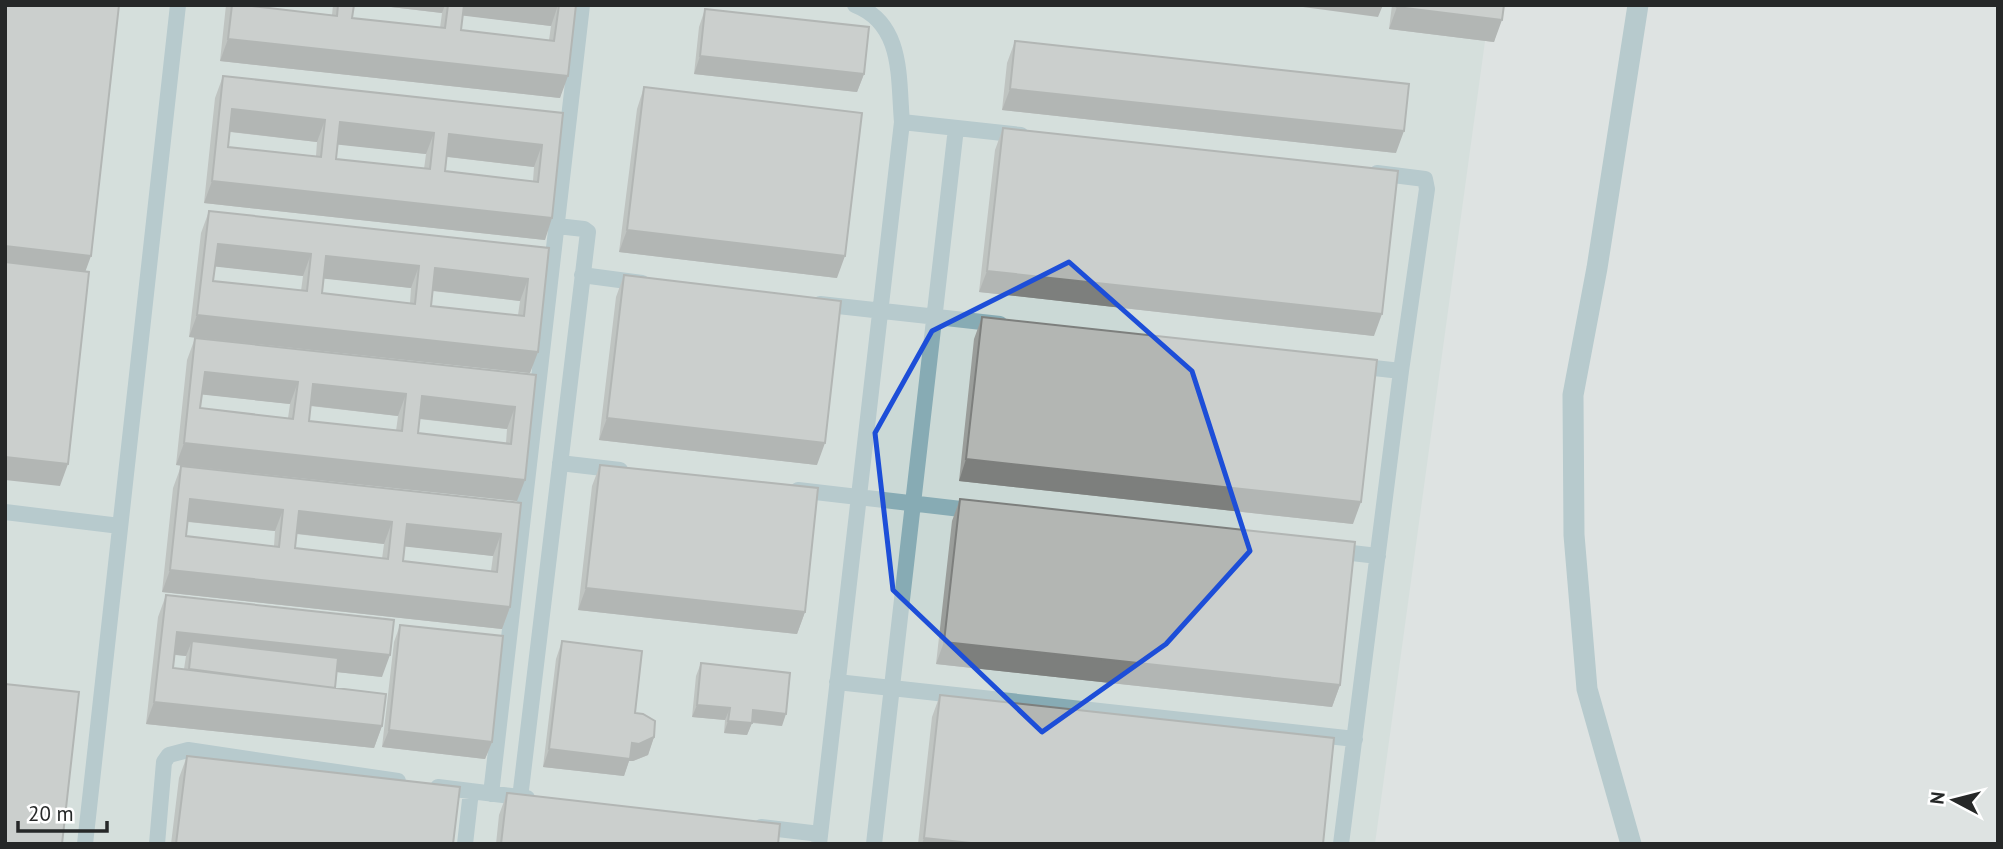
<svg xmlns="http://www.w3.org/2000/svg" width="2003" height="849" viewBox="0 0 2003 849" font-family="'PT Sans',sans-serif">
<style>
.built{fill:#cbd9d6}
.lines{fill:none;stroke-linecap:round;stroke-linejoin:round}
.lane{stroke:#87abb4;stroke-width:16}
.street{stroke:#87abb4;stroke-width:21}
.wall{fill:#9a9d9a;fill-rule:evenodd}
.shaded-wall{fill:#7d7f7d}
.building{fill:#b3b6b3;stroke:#7d7f7d;stroke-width:2;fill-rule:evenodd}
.marked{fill:none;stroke:#1d4ed8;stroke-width:5;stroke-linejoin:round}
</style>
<rect width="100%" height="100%" fill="#dee3e2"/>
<path class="built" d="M5,5H1490L1375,844H5Z"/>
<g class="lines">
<path class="lane" d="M902,122L1021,135
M582,275L642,283
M820,304L1000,324
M1356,366L1401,371
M560,463L620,470
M798,490L978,511
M5,512L120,526
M1334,551L1378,556
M837,682L1355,739
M438,787L527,798
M491,794L582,5
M520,798L588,232L584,229L557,226
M761,827L820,834
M85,844L178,5
M157,844L164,762L169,755L188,750L398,781
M465,844L471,791
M819,844L902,122C898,78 904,24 855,5
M874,844L956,128
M1341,844L1401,371L1427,189L1425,179L1377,173"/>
<path class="street" d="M1631,844L1587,689L1574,535L1573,395L1597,268L1638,5"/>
</g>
<path class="wall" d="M226,5H244L332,15L333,5H354L352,18L440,28L442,13L374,5H576L560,98L220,61ZM463,15L551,26L549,40L461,30Z
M1392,5H1504L1494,42L1389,29Z
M705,9L864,74L857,92L694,74L699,27Z
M1015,41L1396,153L1002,110L1007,63Z
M223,76L563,113L545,240L204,203L215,98ZM230,132L317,142L316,156L228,147ZM338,144L426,154L424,169L336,159ZM447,157L534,167L533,181L445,171Z
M644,87L837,278L619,252L637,109Z
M1003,128L1374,336L979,292L995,150Z
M209,211L549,248L530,373L189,337L201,233ZM215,266L303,276L301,291L213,281ZM323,278L411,288L410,303L322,293ZM432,291L520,301L518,315L431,306Z
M624,275L817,465L599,440L616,297Z
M982,317L1353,524L959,481L974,339Z
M195,338L536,375L517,501L176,465L187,360ZM202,394L290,404L288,418L200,408ZM310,406L398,416L396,431L309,421ZM419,419L507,429L506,443L418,433Z
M600,465L805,612L797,634L578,610L592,486Z
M181,466L521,503L510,607L502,629L162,592L173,488ZM188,522L275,531L274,546L186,536ZM296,534L384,544L382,559L295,548ZM405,546L493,556L491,571L403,561Z
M960,499L1340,685L1332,707L936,664L952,521Z
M166,595L382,677L337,672L335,688L382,726L374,748L146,724L158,617ZM175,655L186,656L184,669L173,668Z
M400,625L492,742L485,759L382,747L394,642Z
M562,641L635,713L654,737L648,755L633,761H629L624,776L543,767L556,659Z
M701,663L782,726L752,723L747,735L724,733L725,720L692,717L696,676Z
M940,695L1323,844H918L932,717Z
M187,756L453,844H171L179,778Z
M507,793L778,844H496L499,815Z"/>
<path class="shaded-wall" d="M374,5H445L442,13Z
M461,5H558L551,26L458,15Z
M1288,5H1383L1378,17Z
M1397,7L1502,20L1494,42L1389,29Z
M228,39L568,76L560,98L220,61Z
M700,56L864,74L857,92L694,74Z
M1010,89L1404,131L1396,153L1002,110Z
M232,109L325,120L317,142L224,131Z
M340,122L434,133L426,154L332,144Z
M449,134L542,145L534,167L441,156Z
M212,181L552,218L545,240L204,203Z
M627,230L845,256L837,278L619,252Z
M218,244L311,254L303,276L210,266Z
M5,246L91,256L83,278L5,269Z
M326,256L419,266L411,288L318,278Z
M435,268L528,279L520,301L427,290Z
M987,271L1382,314L1374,336L979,292Z
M197,315L538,352L530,373L189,337Z
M205,372L298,382L290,404L197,394Z
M313,384L406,394L398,416L305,405Z
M422,396L515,407L507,429L414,418Z
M607,418L825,443L817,465L599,440Z
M184,443L525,480L517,501L176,465Z
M5,457L68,464L60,486L5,480Z
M966,459L1361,502L1353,524L959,481Z
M190,499L283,510L275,531L182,521Z
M299,511L392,522L384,544L291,533Z
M407,524L501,534L493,556L400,546Z
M170,570L510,607L502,629L162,592Z
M586,588L805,612L797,634L578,610Z
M177,632L390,655L382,677L190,656L192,641L186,656L169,654Z
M944,642L1340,685L1332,707L936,664Z
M154,702L382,726L374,748L146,724Z
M697,705L730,708L725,720L692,717Z
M753,710L786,714L782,726L749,722Z
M728,721L752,723L747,735L724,733Z
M389,730L492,742L485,759L382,747Z
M654,737L648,755L633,761H629L624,776L543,767L549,749L632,743Z
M924,838L980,844H922Z"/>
<path class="building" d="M5,5H119L91,256L5,246Z
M232,5H244L337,16L338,5H354L352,18L445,28L448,5H464L461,30L554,41L559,5H576L568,76L228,39Z
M1398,5H1504L1502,20L1397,7Z
M705,9L869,27L864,74L700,56Z
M1015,41L1409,84L1404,131L1010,89Z
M223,76L563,113L552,218L212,181ZM232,109L325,120L321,157L228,147ZM340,122L434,133L430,169L336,159ZM449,134L542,145L538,182L445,171Z
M644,87L862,113L845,256L627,230Z
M1003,128L1398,171L1382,314L987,271Z
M209,211L549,248L538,352L197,315ZM218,244L311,254L307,291L213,281ZM326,256L419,266L415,304L322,293ZM435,268L528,279L524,316L431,306Z
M5,262L89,272L68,464L5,457Z
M624,275L841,301L825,443L607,418Z
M982,317L1377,360L1361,502L966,459Z
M195,338L536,375L525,480L184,443ZM205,372L298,382L293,419L200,408ZM313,384L406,394L402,431L309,421ZM422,396L515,407L511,444L418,433Z
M600,465L818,488L805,612L586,588Z
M181,466L521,503L510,607L170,570ZM190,499L283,510L279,547L186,536ZM299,511L392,522L388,559L295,548ZM407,524L501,534L497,572L403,561Z
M960,499L1355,542L1340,685L944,642Z
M166,595L394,620L390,655L177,632L173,668L386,694L382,726L154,702Z
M400,625L503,636L492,742L389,730Z
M192,641L338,658L335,688L189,669Z
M562,641L642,651L635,713L643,714L655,721L654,737L639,744L632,743L630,759L549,749Z
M701,663L790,673L786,714L753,710L752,723L728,721L730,708L697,705Z
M5,684L79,692L62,844H5Z
M940,695L1334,738L1323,844H980L924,838Z
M187,756L460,787L453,844H176Z
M507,793L780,824L778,844H501Z"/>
<path d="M0 0H2003V849H0ZM1069,262L1192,371L1250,551L1166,644L1042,732L893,590L875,433L932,331Z" fill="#dee3e2" fill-opacity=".55" fill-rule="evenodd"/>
<path class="marked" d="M1069,262L1192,371L1250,551L1166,644L1042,732L893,590L875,433L932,331Z"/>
<rect width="2003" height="849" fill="none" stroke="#262828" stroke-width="14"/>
<g transform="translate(1954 800) rotate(277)" stroke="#ffffff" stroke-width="5" paint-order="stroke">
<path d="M0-5L12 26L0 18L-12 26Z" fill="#262828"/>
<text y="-10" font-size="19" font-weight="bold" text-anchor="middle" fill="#262828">N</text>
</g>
<path d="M18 821v10h89v-10" fill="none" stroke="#262828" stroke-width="3.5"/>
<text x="28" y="821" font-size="21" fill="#262828" stroke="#ffffff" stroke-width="5" paint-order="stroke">20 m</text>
</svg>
